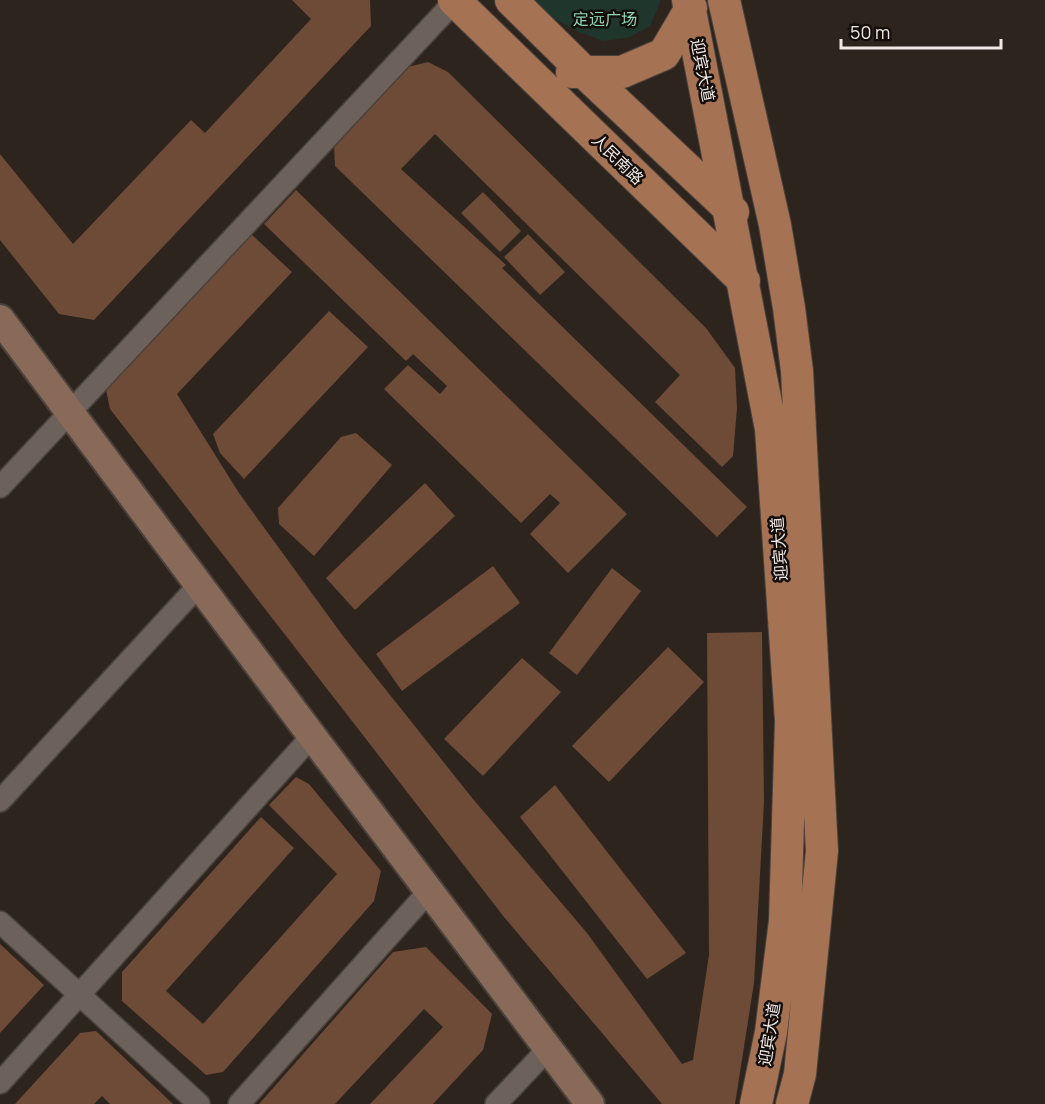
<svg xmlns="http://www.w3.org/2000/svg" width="1045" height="1104" viewBox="0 0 1045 1104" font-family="Manrope,'Noto Sans SC',sans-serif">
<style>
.green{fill:#1f362c}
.building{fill:#6e4b36}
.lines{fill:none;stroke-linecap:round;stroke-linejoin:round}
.street-casing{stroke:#4a423d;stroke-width:24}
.secondary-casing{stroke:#4a423d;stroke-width:32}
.primary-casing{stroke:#4a423d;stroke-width:34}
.street{stroke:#6d615b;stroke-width:21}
.secondary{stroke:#896957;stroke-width:28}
.primary{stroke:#a57253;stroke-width:32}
.labels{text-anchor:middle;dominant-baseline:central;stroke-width:5;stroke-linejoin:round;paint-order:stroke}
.park-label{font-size:16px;fill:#8cd6b5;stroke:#130e0c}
.street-label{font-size:16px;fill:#efe8e4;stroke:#130e0c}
</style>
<rect width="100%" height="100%" fill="#2e241e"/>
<path class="green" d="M531,0H661L650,26L630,37L604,41L579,32L544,13Z"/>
<path class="building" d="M292,0H370L371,26L94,320L59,314L0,240V154L73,244L191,120L205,133L311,19Z
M428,62L448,72L706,328L735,368L737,408L733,456L722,467L655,402L680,375L435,134L401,169L506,265L502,268L747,507L717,537L335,166L334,144L408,67Z
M296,190L627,514L568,573L530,534L560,503L550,494L521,523L384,389L408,365L440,394L447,386L413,354L406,361L264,224Z
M483,192L521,231L500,252L461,213Z
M251,234L292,272L177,394L239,493L343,636L473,799L587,933L682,1064L693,1060L709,955L707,633L762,632L764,802L754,983L735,1104H662L504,917L110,409L106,390Z
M528,234L565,272L540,295L504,257Z
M329,311L368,347L244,479L220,453L213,434Z
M356,433L392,465L314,556L279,524L278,508L341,437Z
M425,483L455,516L355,610L326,578Z
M493,566L520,603L402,691L376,654Z
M612,568L641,591L577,675L549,653Z
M668,647L704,682L609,782L572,746Z
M522,658L561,692L483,776L444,739Z
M296,777L309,784L381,871L374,901L223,1072L206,1075L122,1001V972L261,817L294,848L166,991L203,1024L337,874L269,805Z
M555,785L686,953L647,979L520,817Z
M0,944L44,985L0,1033Z
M426,947L492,1014L483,1050L433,1104H370L443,1027L424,1009L335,1104H259L393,952Z
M96,1031L173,1104H110L102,1096L94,1104H15L80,1033Z"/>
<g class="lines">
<g class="street-casing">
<path id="street" d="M0,487L455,1
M0,801L199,585
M0,922L199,1104
M0,1083L312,736
M239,1104L429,891
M496,1104L548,1049"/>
</g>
<g class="secondary-casing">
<path id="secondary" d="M0,319L312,736L590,1104"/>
</g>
<g class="primary-casing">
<path id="primary" d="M454,0L744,281
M511,0L584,72L733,212
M688,0L771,429L791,721L785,921L771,1032L756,1104
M724,0L775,225L789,308L797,371L822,851L800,1074L792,1104
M572,72H622L664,54L691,8"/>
</g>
<use href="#street" class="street"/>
<use href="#secondary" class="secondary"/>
<use href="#primary" class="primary"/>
</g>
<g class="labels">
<g class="park-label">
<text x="605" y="19">定远广场</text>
</g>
<g class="street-label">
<text transform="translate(703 70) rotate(79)">迎宾大道</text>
<text transform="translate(618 159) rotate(44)">人民南路</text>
<text transform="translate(779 549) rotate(-94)">迎宾大道</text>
<text transform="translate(769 1034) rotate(-81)">迎宾大道</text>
</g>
</g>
<path d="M841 39v9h160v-9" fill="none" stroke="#efe8e4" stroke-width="3"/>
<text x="850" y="39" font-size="18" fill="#efe8e4" stroke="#130e0c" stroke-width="4.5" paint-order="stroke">50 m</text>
</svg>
